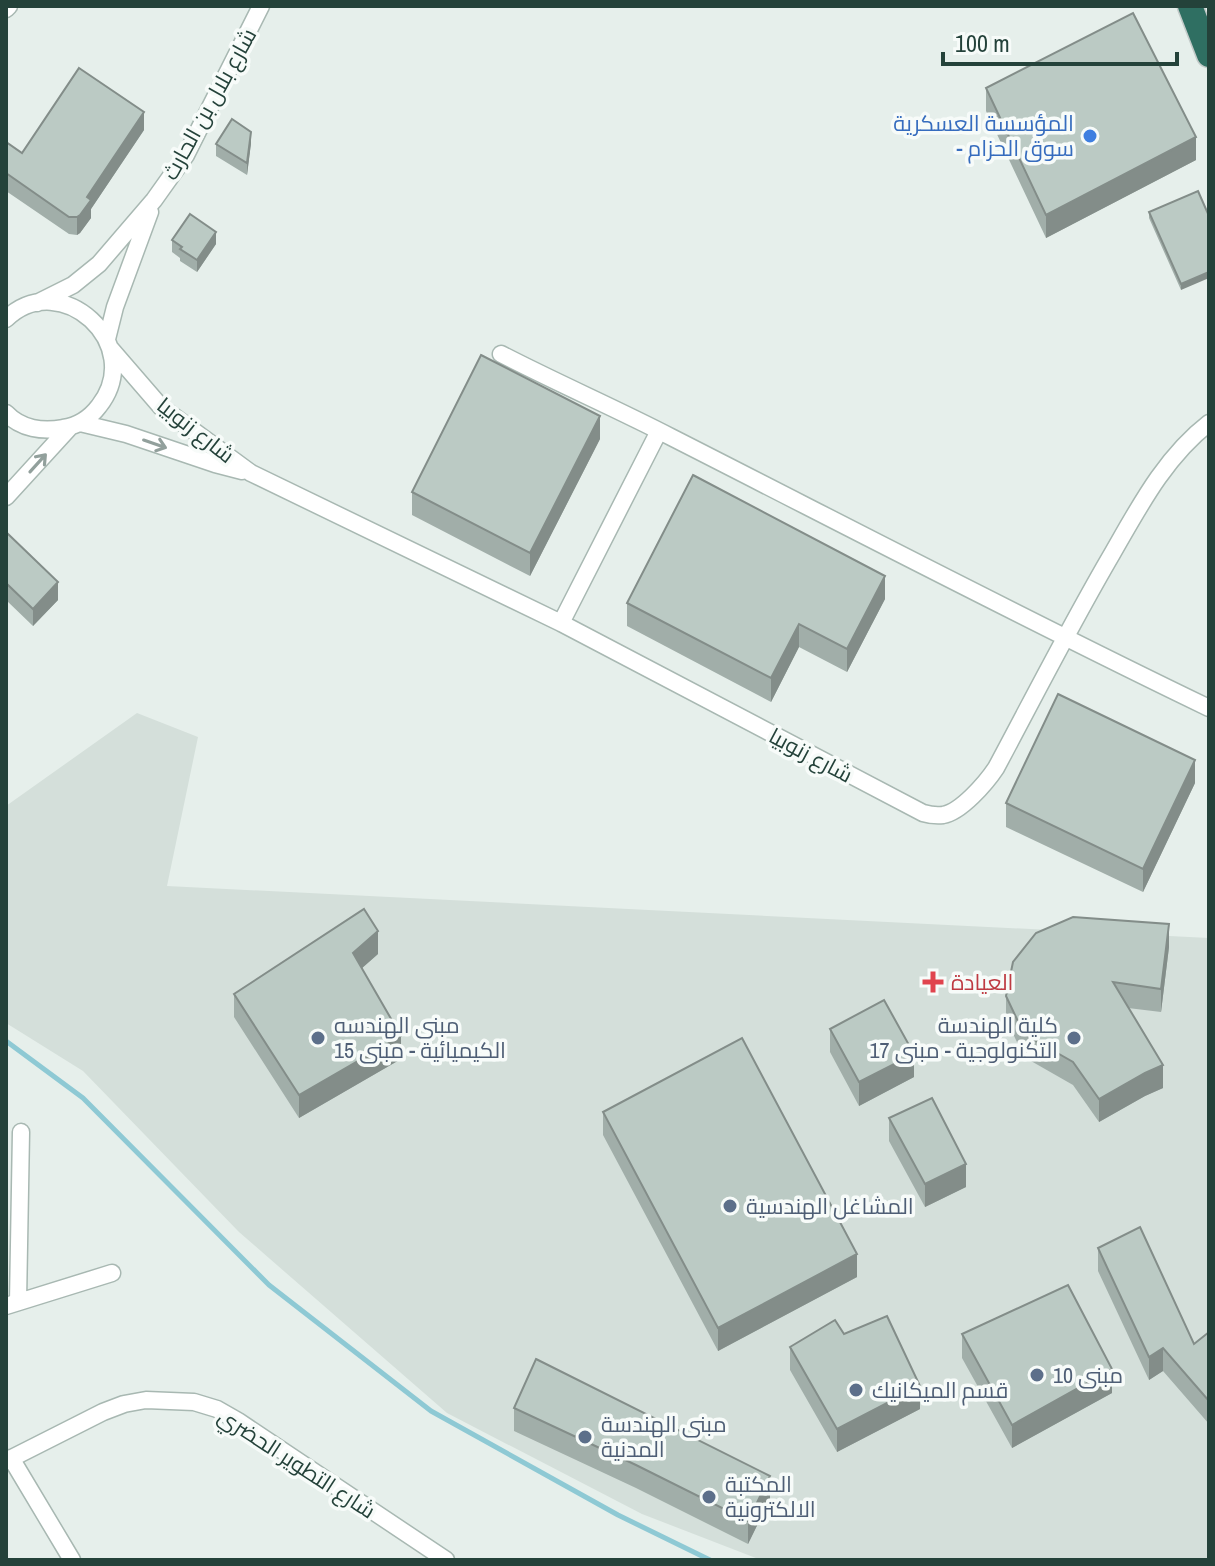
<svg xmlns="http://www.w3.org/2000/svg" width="1215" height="1566" viewBox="0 0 1215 1566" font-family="'Archivo Narrow',Cairo,sans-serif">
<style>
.built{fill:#d4dfda}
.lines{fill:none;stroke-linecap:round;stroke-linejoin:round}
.stream{stroke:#8ec9d4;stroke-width:5}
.minor-casing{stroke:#a8b8b2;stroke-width:19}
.highway-casing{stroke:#c2cac8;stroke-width:27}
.minor{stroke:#fff;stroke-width:16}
.highway{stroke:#2f6f62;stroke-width:24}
.wall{fill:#a1aea9}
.shaded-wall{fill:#838d89}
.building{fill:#bbcac4;stroke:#838d89;stroke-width:2}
.oneway{stroke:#92a09c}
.shop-dot{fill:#3f7fe0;stroke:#f7fbf9;stroke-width:3}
.health-dot{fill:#e0444e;stroke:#f7fbf9;stroke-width:3}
.service-dot{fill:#5c6f8a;stroke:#f7fbf9;stroke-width:3}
.labels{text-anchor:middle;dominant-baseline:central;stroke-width:7;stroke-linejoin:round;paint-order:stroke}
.street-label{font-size:22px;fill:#24423a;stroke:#f7fbf9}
.shop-label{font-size:22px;fill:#366cbe;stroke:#f7fbf9;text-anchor:end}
.health-label{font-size:22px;fill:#be3a42;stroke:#f7fbf9;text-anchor:start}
.service-label{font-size:22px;fill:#4e5e75;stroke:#f7fbf9;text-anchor:start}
</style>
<rect width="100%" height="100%" fill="#e6efeb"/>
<path class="built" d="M137,713L198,737L167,886L1209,938V1560H761L642,1514L447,1413L239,1232L83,1071L6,1023V806Z"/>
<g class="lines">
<path class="stream" d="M6,1041L83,1098L269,1285L431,1411L618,1515L710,1560"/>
<g class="minor-casing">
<path id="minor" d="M6,9L9,6
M37,303L73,285L99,264L154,200L186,155L261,6
M6,319C61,266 147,345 99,406C90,418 77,426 63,428C43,432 21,429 6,413
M107,339L115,307L150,212
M110,348L161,407L251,473L561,623L923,813C930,815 936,816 943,815C961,812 986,783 996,768C1034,697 1071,624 1112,554C1139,507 1165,457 1209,423
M501,354C557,383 615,408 671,437C850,528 1028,621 1209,708
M80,423L126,434L215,464L242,471
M6,497L70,427
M561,623L659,431
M18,1302L21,1132
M6,1306L112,1273
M11,1458L72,1560
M6,1461L103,1412L124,1404L146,1400L194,1402L217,1409L238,1421L446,1560"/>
</g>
<g class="highway-casing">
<path id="highway" d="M1190,6L1209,55"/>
</g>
<use href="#minor" class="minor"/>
<use href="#highway" class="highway"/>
</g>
<path class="wall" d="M986,88L1196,160L1046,238L986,111Z
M144,130L91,209V218L80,233L77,235L69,234L6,191V142L22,153Z
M251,143L247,175L216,156V144Z
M1149,212L1209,216L1181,290L1149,218Z
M172,240L216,244L197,272L180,261V258L172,252Z
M600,439L530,576L412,515V492Z
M6,532L58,600L33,626L6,600Z
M885,599L847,672L799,647L771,702L627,626V603Z
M1195,783L1143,892L1006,827V803Z
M1169,947L1161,1012L1128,1008L1163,1088L1145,1096L1099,1122L1073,1085L1024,1057L1006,1019V996Z
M378,954L362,968L401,1059L299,1118L234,1017V994Z
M830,1029L914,1077L859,1106L830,1052Z
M603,1112L857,1277L718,1351L603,1135Z
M889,1118L966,1187L925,1207L889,1141Z
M1098,1248L1194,1344L1209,1332V1424L1163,1371L1149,1380L1098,1271Z
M844,1334L920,1409L837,1452L790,1370V1347Z
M962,1334L1112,1393L1012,1448L962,1358Z
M514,1408L770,1499L748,1544L636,1488L514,1431Z"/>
<path class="shaded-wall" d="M144,112V130L91,209V218L80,233L77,235V217L87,197Z
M251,132V143L247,175V163Z
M1196,137V160L1046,238V215Z
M216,232V244L197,272V260Z
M1209,272V278L1181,290V284Z
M600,416V439L530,576V553Z
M885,576V599L847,672V649Z
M58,582V600L33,626V609Z
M799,624V647L771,702V678Z
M1195,760V783L1143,892V869Z
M1169,924V947L1161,1012V989Z
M378,931V954L353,976V953Z
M401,1036V1059L299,1118V1095Z
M914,1054V1077L859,1106V1082Z
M1163,1065V1088L1145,1096L1099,1122V1099L1145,1073Z
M966,1164V1187L925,1207V1184Z
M857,1254V1277L718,1351V1328Z
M1163,1348V1371L1149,1380V1357Z
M1112,1369V1393L1012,1448V1425Z
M920,1386V1409L837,1452V1429Z
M770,1476V1499L748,1544V1521Z"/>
<path class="building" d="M1133,13L1196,137L1046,215L986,88Z
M79,68L144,112L87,197L91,200L80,215L77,217H69L6,173V142L22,153Z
M232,119L251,132L247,163L216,144Z
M1198,191L1209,216V272L1181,284L1149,212Z
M190,214L216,232L197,260L180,249L182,247L172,240Z
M481,355L600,416L530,553L412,492Z
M693,475L885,576L847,649L799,624L771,678L627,603Z
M6,532L58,582L33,609L6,583Z
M1058,694L1195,760L1143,869L1006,803Z
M364,909L378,931L353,953L401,1036L299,1095L234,994Z
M1073,917L1169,924L1161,989L1113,982L1163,1065L1145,1073L1099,1099L1073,1062L1024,1034L1006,996L1013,962L1036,933Z
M884,1000L914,1054L859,1082L830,1029Z
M742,1038L857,1254L718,1328L603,1112Z
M932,1098L966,1164L925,1184L889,1118Z
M1140,1227L1194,1344L1209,1332V1401L1163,1348L1149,1357L1098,1248Z
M1068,1285L1112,1369L1012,1425L962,1334Z
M887,1316L920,1386L837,1429L790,1347L835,1320L844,1334Z
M536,1359L770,1476L748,1521L636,1465L514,1408Z"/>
<defs><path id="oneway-shaft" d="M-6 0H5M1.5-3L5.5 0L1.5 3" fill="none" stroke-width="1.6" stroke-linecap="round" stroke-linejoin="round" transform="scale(2)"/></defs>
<g class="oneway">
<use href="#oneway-shaft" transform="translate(155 444) rotate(19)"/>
<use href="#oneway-shaft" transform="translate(38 463) rotate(-48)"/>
</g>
<circle class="shop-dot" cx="1090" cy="136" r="8"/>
<path class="health-dot" d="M929 970h8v8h8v8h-8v8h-8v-8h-8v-8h8z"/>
<g class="service-dot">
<circle cx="318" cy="1038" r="8"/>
<circle cx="1074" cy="1038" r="8"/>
<circle cx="730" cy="1206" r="8"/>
<circle cx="1037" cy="1375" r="8"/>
<circle cx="856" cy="1390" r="8"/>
<circle cx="585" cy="1437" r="8"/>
<circle cx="709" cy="1497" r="8"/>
</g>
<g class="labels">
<g class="street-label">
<text transform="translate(209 104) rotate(-61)">شارع بلال بن الحارث</text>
<text transform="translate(196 430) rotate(38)">شارع زنوبيا</text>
<text transform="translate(811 755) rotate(28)">شارع زنوبيا</text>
<text transform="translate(297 1463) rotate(33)">شارع التطوير الحضري</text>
</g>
<g class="shop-label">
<text x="1074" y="123">المؤسسة العسكرية<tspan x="1074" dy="25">- سوق الحزام</tspan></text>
</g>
<g class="health-label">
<text x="951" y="982">العيادة</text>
</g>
<g class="service-label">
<text x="334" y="1025">مبنى الهندسه<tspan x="334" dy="25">الكيميائية - مبنى 15</tspan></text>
<text x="1058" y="1025" text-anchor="end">كلية الهندسة<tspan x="1058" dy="25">التكنولوجية - مبنى 17</tspan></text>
<text x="746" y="1206">المشاغل الهندسية</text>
<text x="1053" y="1375">مبنى 10</text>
<text x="872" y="1390">قسم الميكانيك</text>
<text x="601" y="1424">مبنى الهندسة<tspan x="601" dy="25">المدنية</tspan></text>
<text x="725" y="1484">المكتبة<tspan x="725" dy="25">الالكترونية</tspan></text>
</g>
</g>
<rect width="1215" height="1566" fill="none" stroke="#24423a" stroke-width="16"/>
<path d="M943 52v12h234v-12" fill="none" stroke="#24423a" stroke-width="4"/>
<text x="955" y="52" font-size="24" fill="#24423a" stroke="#f7fbf9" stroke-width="6" paint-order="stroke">100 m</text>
</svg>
